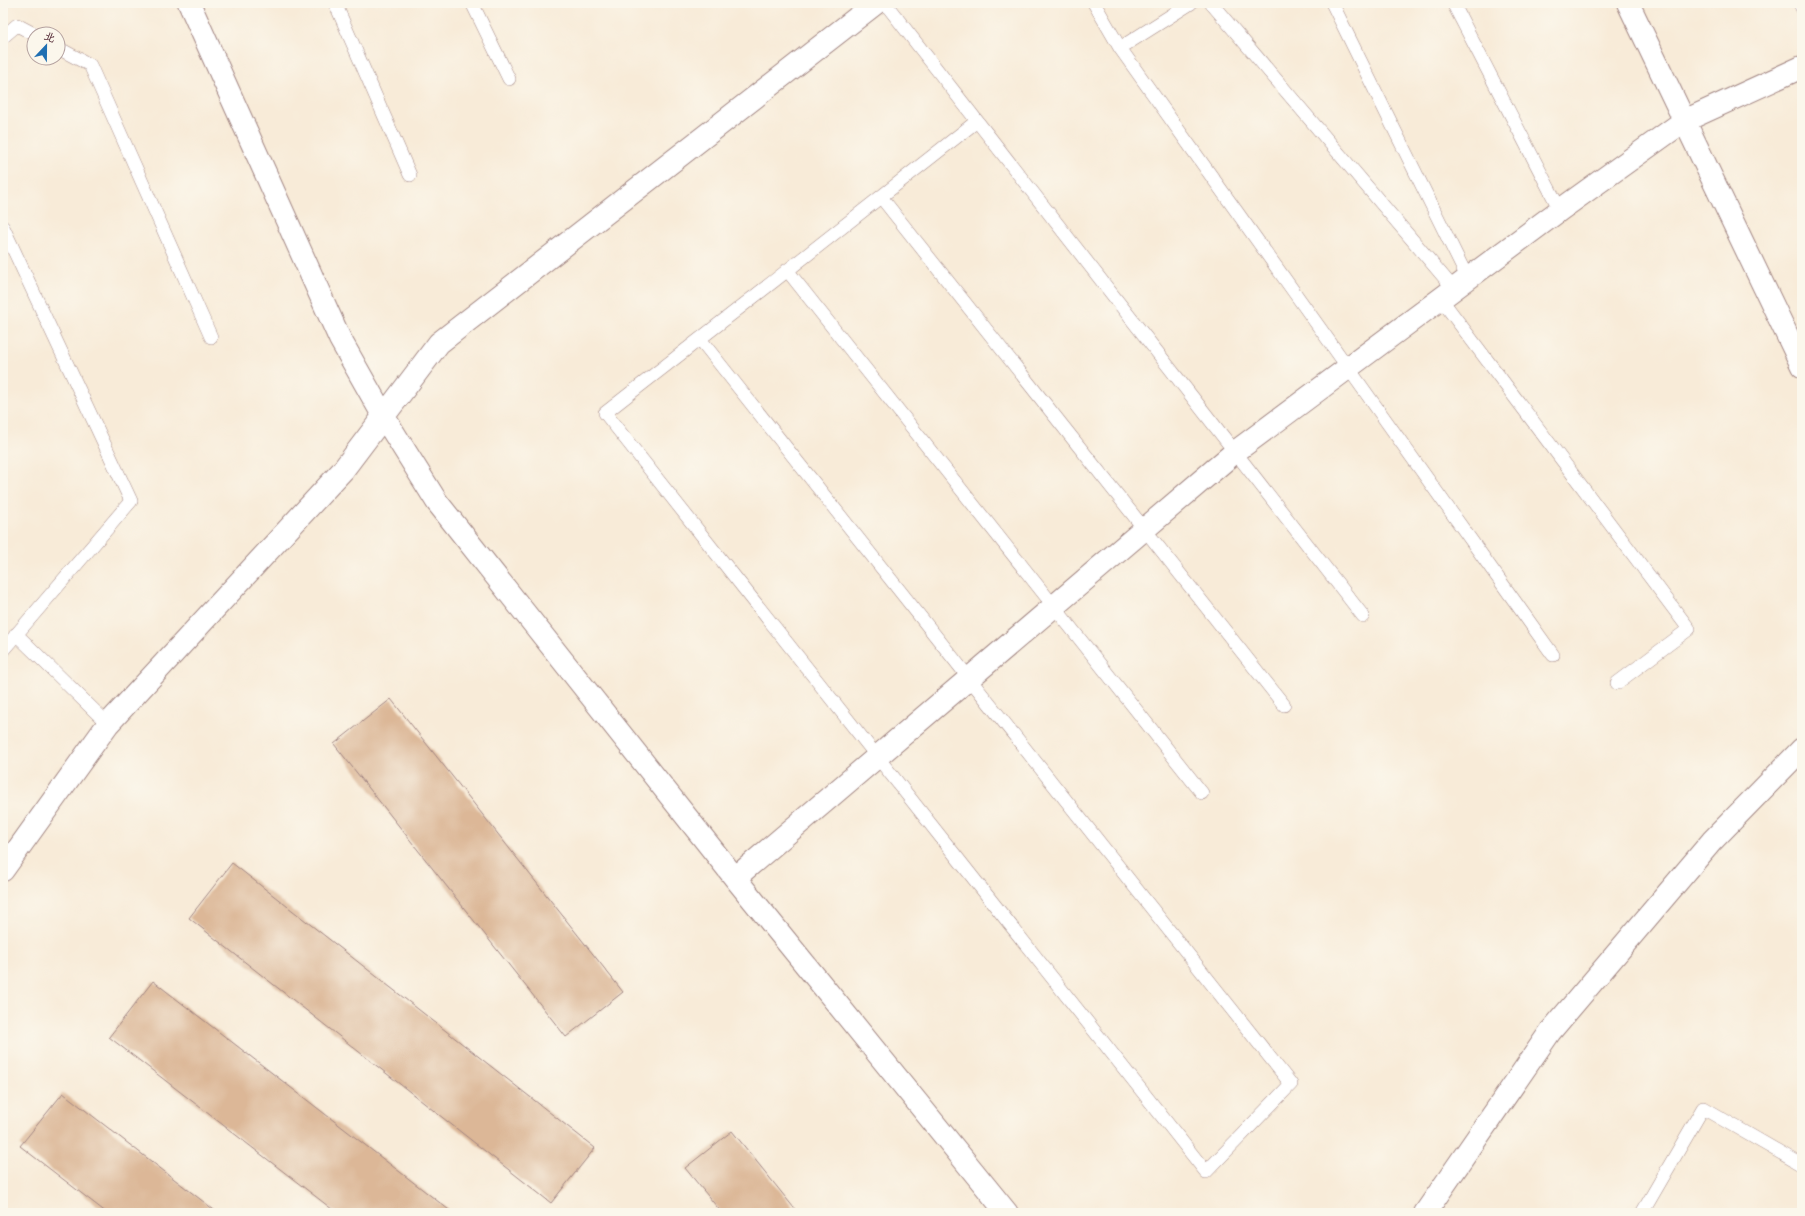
<svg xmlns="http://www.w3.org/2000/svg" width="1805" height="1216" viewBox="0 0 1805 1216" font-family="Caveat,'LXGW WenKai TC',sans-serif">
<style>
.building{fill:#dcb797}
.lines{fill:none;stroke-linecap:round;stroke-linejoin:round}
.lane-casing{stroke:#a18582;stroke-width:14}
.street-casing{stroke:#a18582;stroke-width:24}
.secondary-casing{stroke:#a18582;stroke-width:24}
.lane{stroke:#fff;stroke-width:13}
.street{stroke:#fff;stroke-width:22}
.secondary{stroke:#fff;stroke-width:22}
</style>
<rect width="100%" height="100%" fill="#fbf7ec"/>
<filter id="ink" filterUnits="userSpaceOnUse"><feTurbulence type="fractalNoise" baseFrequency=".025" numOctaves="2"/><feDisplacementMap in="SourceGraphic" scale="8" xChannelSelector="R" yChannelSelector="G"/><feConvolveMatrix kernelMatrix="1 2 1 2 8 2 1 2 1" color-interpolation-filters="sRGB"/></filter>
<filter id="wash" filterUnits="userSpaceOnUse"><feTurbulence type="fractalNoise" baseFrequency=".012" numOctaves="4" result="noise"/><feDisplacementMap in="SourceGraphic" scale="16" xChannelSelector="R" yChannelSelector="G"/><feGaussianBlur stdDeviation="0.9" result="paint"/><feColorMatrix in="noise" values="0 0 0 0 0 0 0 0 0 0 0 0 0 0 0 0 0 1.4 0 .05"/><feComposite in="paint" operator="in"/></filter>
<g filter="url(#wash)">
<rect width="100%" height="100%" fill="#f8ebd8"/>
<g id="blocks">
<path class="building" d="M391,699L623,992L566,1037L334,744Z
M232,863L595,1148L551,1203L189,918Z
M153,981L453,1213H337L109,1037Z
M63,1093L218,1213H107L20,1146Z
M732,1131L798,1213H722L685,1168Z"/>
</g>
</g>
<g filter="url(#ink)">
<use href="#blocks" fill-opacity="0" stroke="#a18582" stroke-width="1"/>
<g class="lines">
<g class="lane-casing">
<path id="lane" d="M335,3L410,175
M472,3L509,79
M885,3L1363,616
M1094,3L1120,48L1553,655
M1211,3L1454,289
M1332,3L1468,279
M1453,3L1560,210
M1800,3L1802,8
M3,37L17,25L34,34
M58,48L90,65L211,337
M1120,48L1191,3
M881,197L1284,705
M3,227L131,501L3,650
M787,270L1202,793
M1441,299L1689,629L1617,683
M700,339L1291,1084L1206,1172L605,413C729,316 854,219 977,121
M16,634L108,724
M1642,1213L1703,1108L1802,1165"/>
</g>
<g class="street-casing">
<path id="street" d="M189,3L340,339L384,417L437,502L735,878L1007,1213
M1628,3L1802,366
M3,870L108,724L343,470L439,343L876,3
M735,878L1235,452L1560,210L1684,121L1802,67"/>
</g>
<g class="secondary-casing">
<path id="secondary" d="M1425,1213L1550,1032L1712,841L1802,749"/>
</g>
<use href="#lane" class="lane"/>
<use href="#street" class="street"/>
<use href="#secondary" class="secondary"/>
</g>
</g>
<rect width="1805" height="1216" fill="none" stroke="#fbf7ec" stroke-width="16"/>
<g transform="translate(46 46) rotate(22)"><circle r="19" fill="#fbf7ec" stroke="#b4a19f"/>
<path d="M0-3L7 15L0 10L-7 15Z" fill="#1f6fb2"/>
<text y="-6" font-size="11" font-weight="bold" text-anchor="middle" fill="#4a1f2b">北</text>
</g>
</svg>
